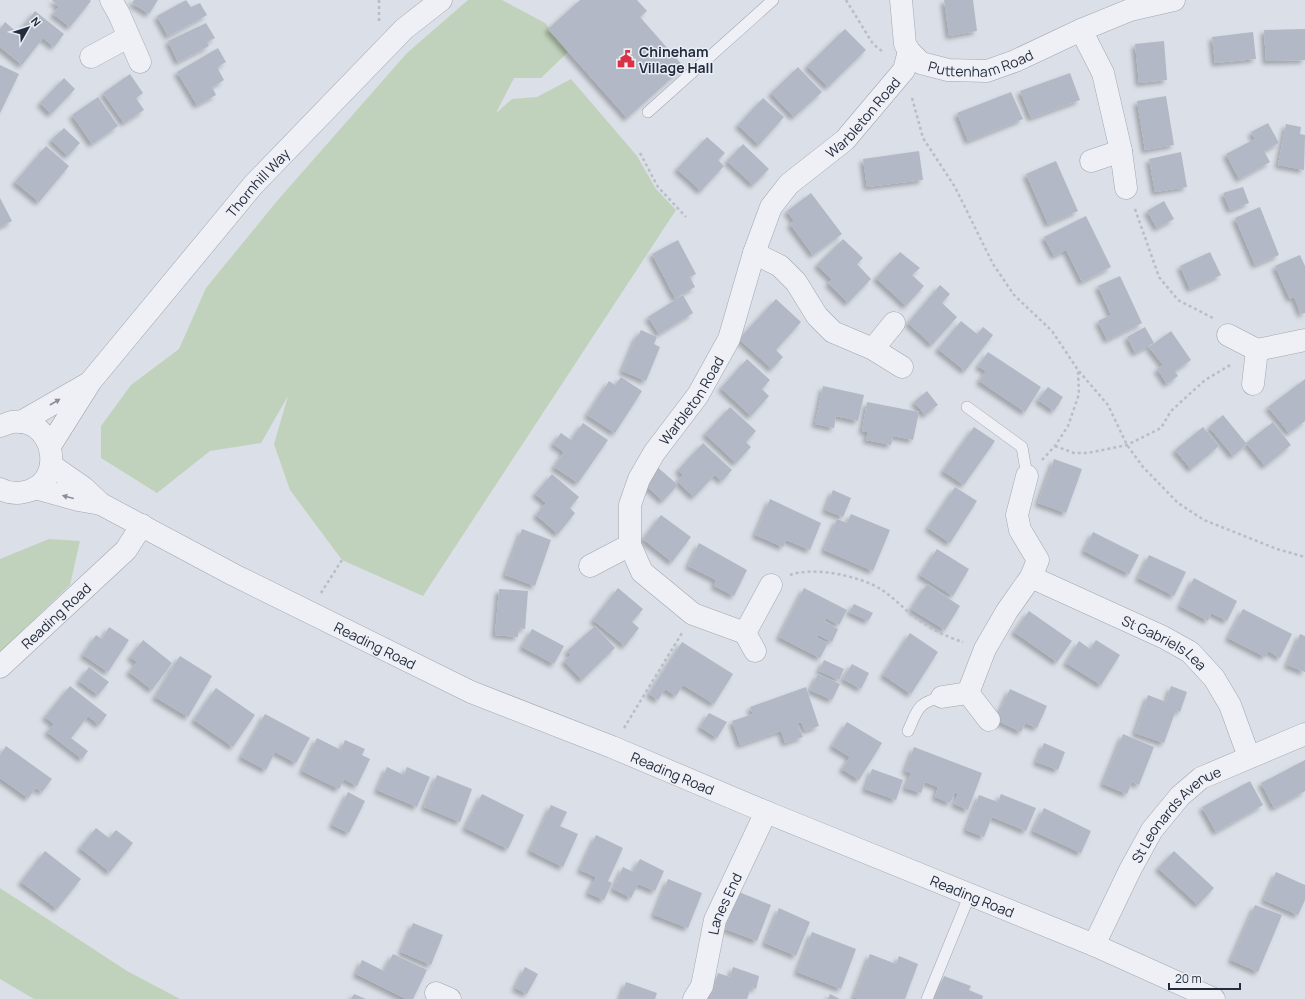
<svg xmlns="http://www.w3.org/2000/svg" width="1305" height="999" viewBox="0 0 1305 999" font-family="Manrope,sans-serif">
<style>
.green{fill:#c0d2bb}
.building{fill:#b2b8c5;filter:url(#shadow)}
.lines{fill:none;stroke-linecap:round;stroke-linejoin:round}
.service-casing{stroke:#a0a6b1;stroke-width:12}
.minor-casing{stroke:#a0a6b1;stroke-width:23}
.path{stroke:#b9bdc6;stroke-width:2.5;stroke-dasharray:3 3;stroke-linecap:butt}
.service{stroke:#eef0f5;stroke-width:11}
.minor{stroke:#eef0f5;stroke-width:22}
.oneway{fill:#898e9a}
.labels{text-anchor:middle;dominant-baseline:central;stroke-width:3;stroke-linejoin:round;paint-order:stroke}
.poi-label{font-size:14px;font-weight:bold;fill:#242d3f;stroke:#eaeef5;text-anchor:start}
.street-label{font-size:14px;fill:#242d3f;stroke:#eaeef5}
</style>
<defs>
<filter id="shadow"><feDropShadow dx="-3.5" dy="3.5" stdDeviation="2" flood-color="#0004"/></filter>
</defs>
<rect width="100%" height="100%" fill="#dbdfe7"/>
<path class="green" d="M468,0H502L545,23L568,52L541,78H514L496,113L512,99L537,97L571,79L637,156L656,189L676,210L423,596L342,560L290,490L274,444L288,396L261,443L210,451L157,493L101,458V426L131,385L179,349L206,288L277,201L407,53Z
M49,539L80,541L70,585L0,652V559Z
M0,888L127,971L180,999H34L0,979Z"/>
<path class="building" d="M52,0H90L91,1L70,27L53,14L59,7Z
M134,0H158L149,14L132,3Z
M186,0L191,7L200,3L207,15L168,36L157,16Z
M580,0H637L647,11L640,17L684,67L627,118L548,29Z
M944,0H973L977,31L949,36Z
M35,11L64,34L54,47L43,38L22,65L0,47V29L5,22L18,33Z
M206,23L215,38L207,42L209,46L178,62L168,41Z
M845,29L866,50L828,87L807,66Z
M1305,29V60L1266,61L1264,30Z
M1253,32L1256,59L1215,63L1212,37Z
M1164,41L1167,80L1139,83L1135,44Z
M218,48L226,62L217,67L224,80L212,87L216,95L197,105L177,72Z
M0,65L19,74L0,113Z
M798,67L822,92L794,117L771,93Z
M1070,73L1080,100L1031,118L1020,91Z
M130,74L143,93L136,98L144,110L124,123L103,93Z
M64,78L75,89L51,114L40,103Z
M1011,92L1023,119L968,141L957,113Z
M1166,96L1174,145L1145,150L1137,101Z
M98,97L118,126L92,144L72,115Z
M763,98L784,117L759,145L738,125Z
M1268,123L1279,143L1264,151L1270,162L1239,179L1226,154L1255,139L1251,132Z
M1286,124L1301,127L1300,134L1305,135L1304,170L1278,165Z
M64,128L80,143L68,156L51,140Z
M707,137L725,153L718,160L724,166L701,191L677,169Z
M743,144L769,169L753,185L727,161Z
M46,146L69,166L39,202L15,182Z
M919,151L923,180L867,187L863,159Z
M1181,152L1187,187L1155,192L1149,159Z
M1056,161L1078,211L1048,224L1026,174Z
M1243,187L1249,203L1230,210L1223,193Z
M811,193L842,234L813,255L790,224L794,221L787,211Z
M0,198L12,221L0,227Z
M1164,201L1174,219L1157,228L1147,211Z
M1260,207L1279,255L1255,265L1235,218Z
M1086,216L1111,267L1082,282L1066,250L1054,256L1044,237Z
M843,239L863,258L857,264L871,279L848,303L828,283L832,280L817,265Z
M678,240L696,274L690,277L695,287L675,298L652,254Z
M900,252L920,268L912,275L924,286L906,306L876,278Z
M1210,252L1221,275L1190,289L1180,266Z
M1300,255L1305,266V313L1301,314L1294,297L1290,299L1275,266Z
M1120,276L1142,323L1107,340L1098,321L1111,315L1098,286Z
M940,285L950,294L942,303L957,317L932,345L908,323Z
M683,295L693,313L659,334L648,317Z
M776,299L801,322L776,350L783,357L772,369L739,339Z
M961,321L977,334L983,327L993,335L965,371L938,349Z
M1145,327L1154,343L1135,353L1127,337Z
M641,330L657,337L654,344L660,347L646,381L622,371L637,335L638,336Z
M1171,331L1191,360L1175,371L1178,376L1167,384L1157,369L1163,365L1149,347Z
M988,352L1041,387L1025,412L979,381L986,371L978,366Z
M747,359L770,380L762,389L769,396L751,416L721,388Z
M621,377L642,391L615,433L587,415L609,381L615,385Z
M1305,379V421L1289,433L1268,407Z
M823,386L864,395L858,421L836,416L834,428L815,424Z
M1048,387L1063,397L1054,411L1038,400Z
M927,391L938,405L925,415L914,402Z
M867,402L919,412L913,440L893,436L891,445L866,440L868,432L862,431Z
M730,407L756,431L746,442L751,447L736,463L705,434Z
M1223,415L1246,443L1273,422L1291,445L1265,466L1247,444L1233,456L1209,427Z
M583,423L608,440L578,483L554,467L564,452L553,444L561,433L571,440Z
M974,427L995,441L964,485L943,471Z
M1203,427L1219,446L1191,469L1175,450Z
M703,443L732,470L722,481L715,475L694,497L677,481L683,475L678,470Z
M1054,459L1082,469L1066,513L1038,503Z
M655,465L678,485L663,501L641,481Z
M552,474L579,497L570,508L575,513L558,534L536,515L546,503L535,494Z
M955,487L977,501L950,543L928,528Z
M833,490L851,498L843,517L825,510Z
M770,499L821,523L810,550L786,540L783,547L755,535Z
M851,514L890,530L873,571L824,550L837,519L847,523Z
M661,515L691,537L672,562L643,539Z
M522,529L551,540L535,586L505,575Z
M1093,532L1139,555L1129,574L1084,551Z
M699,543L747,570L734,596L714,586L716,580L688,566Z
M937,549L969,569L953,596L920,575Z
M1149,555L1186,572L1174,596L1138,578Z
M1194,578L1237,601L1227,621L1211,613L1208,621L1180,606Z
M927,584L960,606L945,630L911,609Z
M618,588L643,609L632,622L639,628L625,646L593,620Z
M804,588L847,610L839,625L826,618L824,621L838,629L832,642L818,635L817,638L828,643L820,658L779,637Z
M499,589L528,591L525,629L519,628L518,637L495,635Z
M854,604L873,613L868,621L849,612Z
M1243,609L1292,634L1280,658L1268,651L1265,657L1228,638Z
M1029,611L1072,641L1057,662L1014,632Z
M595,626L615,648L582,680L564,661L571,655L567,651Z
M109,627L129,640L108,672L83,655L96,635L102,639Z
M532,629L564,646L554,664L522,647Z
M910,633L938,652L911,694L883,675Z
M1300,634L1305,636V672L1287,665Z
M143,640L172,663L152,690L129,672L137,662L130,657Z
M1096,640L1120,655L1101,685L1066,663L1079,641L1090,649Z
M682,642L733,674L714,704L683,685L676,696L665,689L658,700L649,694Z
M180,656L212,676L188,717L155,697Z
M824,660L844,669L839,680L819,671Z
M852,664L869,673L861,689L843,679Z
M89,667L109,682L98,695L79,681Z
M818,674L840,684L832,700L810,690Z
M70,686L107,715L99,725L88,716L71,738L88,751L82,759L47,732L54,724L45,717Z
M1171,686L1187,692L1180,712L1176,710L1164,743L1135,733L1148,695L1166,702Z
M806,687L819,726L805,731L801,722L797,723L803,737L785,743L781,731L740,745L732,721L753,714L750,707Z
M216,688L255,715L233,747L194,720Z
M1010,689L1047,706L1037,728L1025,723L1021,732L996,720Z
M709,713L727,722L717,738L700,727Z
M265,714L310,738L296,763L275,752L266,770L241,757Z
M847,722L882,743L859,780L842,769L850,757L832,746Z
M1123,734L1154,747L1139,785L1132,782L1127,794L1103,784Z
M317,738L341,750L345,740L365,749L362,755L370,759L357,786L344,779L339,789L302,771Z
M1044,743L1065,752L1058,770L1036,762Z
M6,746L52,779L42,792L36,788L28,798L0,778V755Z
M914,747L982,773L968,810L954,804L958,794L955,792L950,803L935,797L938,787L925,782L921,793L905,788L911,773L905,771Z
M1305,760V791L1274,808L1261,783Z
M387,767L404,775L407,767L430,777L417,807L377,790Z
M872,769L903,780L896,800L865,789Z
M437,775L472,789L460,822L424,807Z
M1250,781L1263,805L1216,832L1202,807Z
M348,792L365,801L349,833L332,825Z
M482,794L524,815L508,849L465,828Z
M1001,794L1036,808L1026,831L992,817L984,837L966,830L979,795L998,802Z
M551,805L567,812L560,826L578,834L563,867L530,851Z
M1044,808L1091,831L1081,853L1033,831Z
M96,828L109,838L116,830L133,843L110,872L80,848Z
M596,835L623,848L608,881L612,883L604,900L588,893L596,877L580,870Z
M45,851L81,879L57,909L21,882Z
M1174,851L1214,888L1198,905L1158,868Z
M640,859L664,871L655,891L638,884L631,898L613,889L623,867L633,872Z
M1276,872L1305,885V900L1298,915L1264,900Z
M668,879L702,893L688,928L654,915Z
M739,892L771,905L757,941L725,929Z
M1255,905L1282,915L1258,972L1231,960Z
M779,908L810,922L796,956L765,943Z
M413,923L443,935L431,965L401,952Z
M812,932L856,949L841,989L797,972Z
M393,954L427,970L413,999H406L356,974L362,960L384,971Z
M870,954L896,964L899,956L918,964L905,999H858L854,997Z
M525,967L538,974L527,994L515,988Z
M733,967L759,976L756,989L751,987L747,999H710L718,973L730,977Z
M944,976L971,986L969,990L983,996L982,999H935Z
M626,982L657,993L655,999H620Z
M354,994L366,999H351Z
M830,994L840,999H828Z"/>
<g class="lines">
<g class="service-casing">
<path id="service" d="M648,112L773,0
M967,407L1022,447L1027,476
M908,731C918,709 917,703 942,697
M927,999L970,894"/>
</g>
<g class="minor-casing">
<g id="minor">
<path d="M111,0L119,14L140,62"/>
<path id="s1" d="M901,0L905,44L909,51L921,63L948,70L987,71L1015,61L1081,30L1130,10L1174,0"/>
<path d="M1081,30L1103,73L1121,151L1126,188"/>
<path d="M91,57L128,37"/>
<path d="M1091,161L1121,151"/>
<path d="M754,253L780,266L796,282L817,316L833,332L873,349L902,367"/>
<path d="M1228,335L1257,350L1253,384"/>
<path d="M873,349L894,323"/>
<path d="M1257,350L1305,340"/>
<path d="M21,422L89,383"/>
<path d="M0,426C4,425 8,423 12,422C56,416 67,485 24,492C15,494 8,493 0,489"/>
<path id="s2" d="M50,446L91,381L254,184L404,29L441,0"/>
<path id="s3" d="M51,465L84,488L101,504L234,575L471,692L612,747L766,812L1094,945L1214,999"/>
<path d="M35,488L78,500L101,504"/>
<path d="M590,566L630,545"/>
<path id="s4" d="M1031,577L1163,637L1190,652L1214,678L1230,705L1249,757"/>
<path id="s5" d="M745,633L693,614L642,572L630,545V505L639,479L654,453L698,395L729,339L754,253L771,207L789,184L845,140L904,70L909,51"/>
<path d="M755,651L745,633L771,585"/>
<path id="s6" d="M0,667L126,550L142,525"/>
<path d="M968,693L985,649L1007,611L1031,577L1038,560L1020,530L1017,515L1027,476"/>
<path d="M942,697L968,693L989,720"/>
<path id="s7" d="M1094,945L1130,870L1152,830L1180,796L1201,778L1305,734"/>
<path d="M436,993L450,999"/>
<path id="s8" d="M694,999L702,986L715,920L766,812"/>
</g>
</g>
<path class="path" d="M379,0V21
M846,0L873,44L883,52
M912,98L923,138L955,187L993,264L1014,295L1052,331L1078,370L1108,405L1127,445L1143,467L1178,503L1204,520L1277,549L1305,557
M640,153L658,187L686,217
M1135,209L1159,277L1178,300L1213,318
M1055,446L1074,453H1088L1127,445L1161,428L1171,411L1205,380L1232,364
M1042,460L1055,446L1068,426L1079,394L1078,370
M790,575C813,566 861,576 882,590C893,597 902,607 912,615C927,627 946,637 963,642
M321,593L342,560
M624,728L682,633"/>
<use href="#service" class="service"/>
<use href="#minor" class="minor"/>
</g>
<defs><path id="oneway-solid" d="M-6-.8H1V-3.2L6.5 0L1 3.2V.8H-6Z"/></defs>
<g class="oneway">
<use href="#oneway-solid" transform="translate(55 402) rotate(-30)"/>
<use href="#oneway-solid" transform="translate(68 497) rotate(-165)"/>
</g>
<defs>
<g id="civic-bare" transform="scale(1.38)"><path d="M-.6-6.5H3V-4.5H.6V-3L4-1V1h2V6H-6V1h2V-1L-.6-3ZM-1.2 2.5V6h2.4V2.5Z" fill="#db3145" stroke="#eaeef5" stroke-width="2.5" paint-order="stroke"/></g>
</defs>
<g fill-rule="evenodd">
<use href="#civic-bare" x="626" y="59"/>
</g>
<g class="labels">
<g class="poi-label">
<text x="639" y="51">Chineham<tspan x="639" dy="16">Village Hall</tspan></text>
</g>
<g class="street-label">
<text stroke="none"><textPath href="#s1" startOffset="131">Puttenham Road</textPath></text>
<text stroke="none"><textPath href="#s5" startOffset="653">Warbleton Road</textPath></text>
<text stroke="none"><textPath href="#s2" startOffset="336">Thornhill Way</textPath></text>
<text stroke="none"><textPath href="#s5" startOffset="313">Warbleton Road</textPath></text>
<text stroke="none"><textPath href="#s6" startOffset="76">Reading Road</textPath></text>
<text stroke="none"><textPath href="#s4" startOffset="149">St Gabriels Lea</textPath></text>
<text stroke="none"><textPath href="#s3" startOffset="372">Reading Road</textPath></text>
<text stroke="none"><textPath href="#s3" startOffset="696">Reading Road</textPath></text>
<text stroke="none"><textPath href="#s7" startOffset="157">St Leonards Avenue</textPath></text>
<text stroke="none"><textPath href="#s3" startOffset="1020">Reading Road</textPath></text>
<text stroke="none"><textPath href="#s8" startOffset="101">Lanes End</textPath></text>
</g>
</g>
<g transform="translate(28 28) rotate(51)" stroke="#eaeef5" stroke-width="3" paint-order="stroke">
<path d="M0-3L7 15L0 10L-7 15Z" fill="#242d3f"/>
<text y="-6" font-size="11" font-weight="bold" text-anchor="middle" fill="#242d3f">N</text>
</g>
<path d="M1169 983v6h71v-6" fill="none" stroke="#242d3f" stroke-width="2"/>
<text x="1175" y="983" font-size="12" fill="#242d3f" stroke="#eaeef5" stroke-width="3" paint-order="stroke">20 m</text>
</svg>
